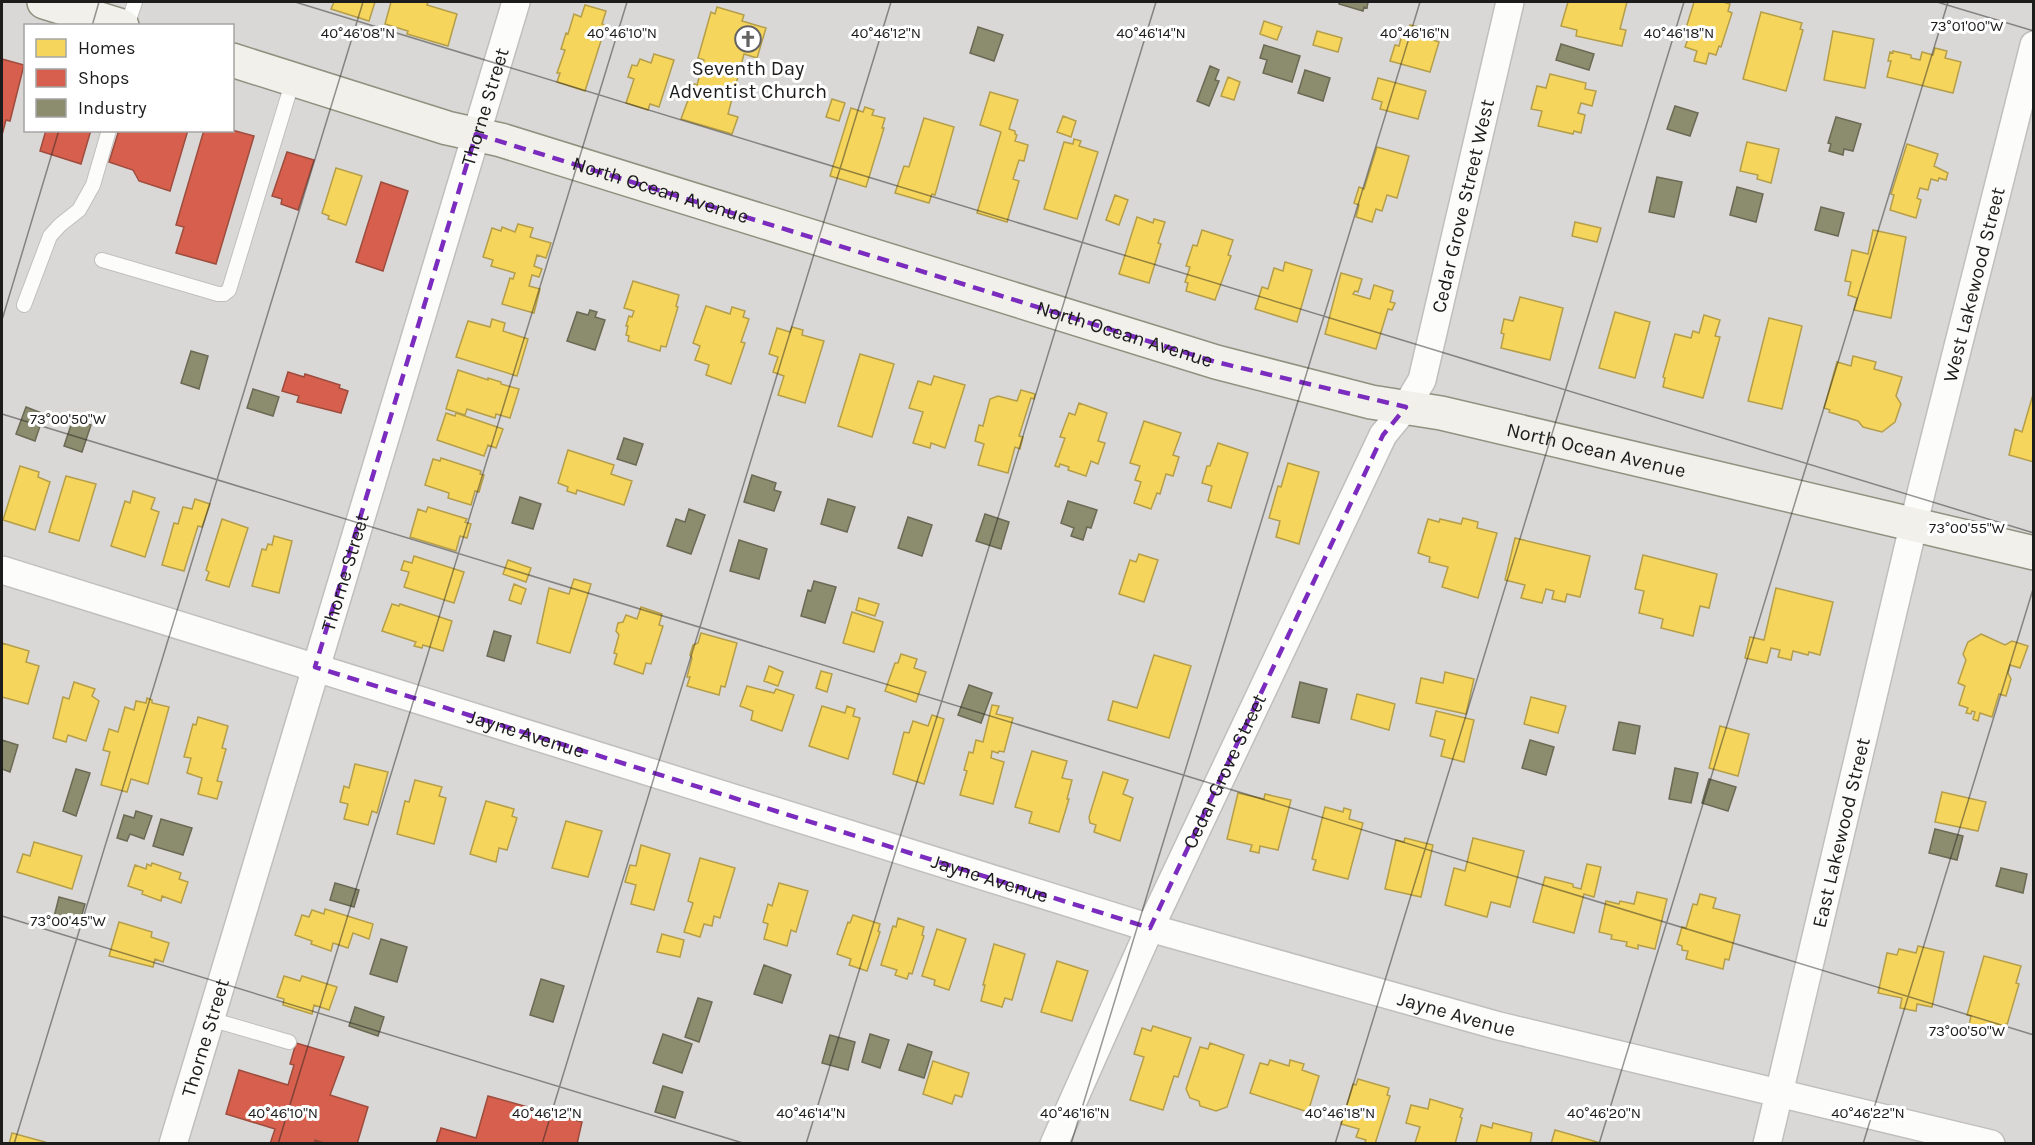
<svg xmlns="http://www.w3.org/2000/svg" width="2035" height="1145" viewBox="0 0 2035 1145" font-family="Karla,sans-serif">
<style>
.residential{fill:#d9d8d6;fill-rule:evenodd}
.homes{fill:#f6d55c;stroke:#b59e49;stroke-width:1.5}
.shops{fill:#d6604d;stroke:#9e4c3e;stroke-width:1.5}
.industry{fill:#8c8c6e;stroke:#6a6a55;stroke-width:1.5}
.lines{fill:none;stroke-linecap:round;stroke-linejoin:round}
.lane-casing{stroke:#c0bfbd;stroke-width:16}
.street-casing{stroke:#c0bfbd;stroke-width:30}
.secondary-casing{stroke:#919180;stroke-width:36}
.lane{stroke:#fcfcfb;stroke-width:14}
.street{stroke:#fcfcfb;stroke-width:27}
.secondary{stroke:#f1f0eb;stroke-width:33}
.marked{fill:none;stroke:#7b2cbf;stroke-width:4.5;stroke-dasharray:12 8;stroke-linejoin:round}
.ticks{fill:none;stroke:#1c1c1c;stroke-width:1.5;stroke-opacity:0.45}
.labels{text-anchor:middle;dominant-baseline:central;stroke-width:6;stroke-linejoin:round;paint-order:stroke}
.poi-label{font-size:20px;fill:#1c1c1c;stroke:#fff}
.street-label{font-size:20px;fill:#1c1c1c;stroke:#fff}
.ticks-label{font-size:15px;text-anchor:middle;fill:#1c1c1c;stroke:#fff;stroke-width:6;stroke-linejoin:round;paint-order:stroke}
</style>
<rect width="100%" height="100%" fill="#eae8e5"/>
<path class="residential" d="M2,2H2033V1143H2ZM26,26H232V130H26Z"/>
<path class="homes" d="M334,2H375L369,21L331,9Z
M391,2H428L427,5L457,14L448,46L407,34L408,31L385,24Z
M1568,2H1627L1620,29L1626,30L1622,46L1576,36L1577,30L1561,26Z
M1694,2H1723L1730,4L1728,11L1732,13L1721,47L1719,46L1716,55L1709,53L1706,64L1694,61L1697,51L1685,47L1688,39L1683,38Z
M585,5L606,11L602,24L606,25L585,91L557,82L560,73H557L565,50L561,49L566,33L568,34L574,14L581,17Z
M717,7L744,15L742,21L766,28L757,58L744,54L728,114L738,117L732,134L681,119L694,84L697,85L704,60L698,58L711,12L715,14Z
M1761,12L1802,23L1800,29L1803,30L1786,91L1743,79Z
M1264,21L1282,27L1277,40L1260,34Z
M1410,25L1419,27L1417,35L1439,42L1430,72L1390,61L1395,45L1399,46L1403,31L1408,33Z
M1317,31L1342,38L1338,52L1313,45Z
M1833,31L1874,39L1865,88L1824,80Z
M1935,48L1947,51L1945,58L1961,62L1953,93L1887,77L1891,61H1888L1890,52L1893,53V51L1911,55V58L1920,60L1922,52L1933,55Z
M654,54L674,60L659,107L650,104L648,110L626,103L634,79L628,77L632,65L637,66L640,59L651,63Z
M1550,74L1586,83L1585,89L1596,91L1592,106L1581,103L1578,113L1585,115L1581,133L1574,131L1573,134L1538,126L1542,111L1531,109L1537,86L1546,88Z
M1228,77L1240,82L1234,100L1221,96Z
M1378,78L1426,91L1418,119L1380,109L1382,102L1372,99Z
M990,92L1018,100L1009,129L1015,131V134L1017,135L1015,141L1028,145L1024,161L1019,160L1013,179L1019,181L1007,222L977,213L1001,132L980,125Z
M832,99L845,103L839,121L826,117Z
M865,107L874,110L872,115L885,118L882,128H884L866,187L830,176L851,108L863,112Z
M1063,116L1076,121L1071,137L1057,132Z
M924,118L954,127L935,195L932,194L929,203L895,193L904,166L909,167Z
M1074,139L1081,141L1079,146L1098,152L1077,219L1044,209L1064,142L1073,144Z
M1747,142L1779,149L1771,183L1757,179L1758,175L1740,171Z
M1907,144L1938,154L1934,166L1948,173L1946,180L1939,178L1938,181L1931,179L1928,190L1920,188L1917,198L1921,200L1916,218L1890,210L1894,195L1891,194Z
M1377,147L1409,156L1397,198L1387,195L1382,211L1376,209L1372,222L1356,217L1359,205L1354,203L1359,187L1364,189Z
M336,168L362,176L346,225L328,219L329,216L322,213Z
M1115,195L1128,200L1119,225L1106,220Z
M1137,217L1153,223L1154,219L1165,222L1158,243L1161,244L1149,283L1119,274Z
M1575,222L1601,228L1597,242L1572,236Z
M518,224L533,228L530,237L551,243L546,258L537,255L534,266L542,269L539,277L532,275L529,286L540,289L534,313L502,304L510,278L513,279L515,273L491,266L493,260L483,257L492,228L501,231L502,227L515,232Z
M1202,230L1233,240L1228,255L1231,256L1215,300L1186,291L1188,283L1185,282L1190,267L1186,266L1193,245L1197,246Z
M1873,230L1906,237L1891,318L1854,310L1857,298L1848,295L1851,282L1845,281L1852,250L1868,254Z
M1285,262L1312,270L1297,322L1255,309L1262,287L1268,289L1274,268L1283,271Z
M1341,273L1362,279L1358,292L1355,291L1353,294L1370,299L1374,285L1393,291L1390,302L1395,303L1392,310L1388,309L1376,349L1325,334Z
M633,281L679,295L676,306L678,307L666,347L661,346L660,351L628,341L629,336L626,335L628,326H626L629,316L632,317L634,311L624,308Z
M1520,297L1563,308L1550,360L1501,348L1504,334L1501,333L1504,319L1513,321Z
M706,306L730,314L732,307L745,311L743,317L749,319L741,342L745,343L731,384L706,375L709,365L695,360L700,346L693,343Z
M1615,312L1650,322L1635,378L1599,368Z
M1704,315L1720,320L1715,336L1720,337L1703,398L1663,387L1665,378L1663,377L1675,334L1691,338L1693,331L1699,333Z
M1769,318L1802,326L1782,409L1748,401Z
M492,319L505,323L503,331L528,339L517,376L456,357L468,321L490,327Z
M792,327L803,330L802,335L824,341L805,403L778,395L784,376L773,372L778,357L769,354L777,328L790,332Z
M860,354L894,364L872,437L838,426Z
M1853,356L1876,362L1874,369L1902,377L1896,396L1901,404L1895,422L1882,432L1863,427L1858,421L1829,412L1830,410L1824,408L1837,362L1851,366Z
M458,370L488,380V378L501,382V384L519,389L510,418L496,414L495,418L467,409L465,415L446,409Z
M934,376L965,385L945,448L931,443L930,448L913,443L923,412L909,408L918,381L931,385Z
M1021,390L1035,394L1034,399L1031,398L1019,436L1023,437L1020,449L1015,447L1008,473L978,465L984,444L975,441L979,425L983,426L990,399L998,396L1017,401Z
M2034,391V462L2009,455L2015,429L2022,432Z
M1079,403L1107,413L1098,441L1105,443L1098,464L1091,461L1086,476L1068,470L1069,467L1060,464L1059,467L1055,466L1065,438L1060,437L1069,413L1075,415Z
M446,413L455,416L456,413L503,429L496,448L488,445L484,456L437,440Z
M1144,421L1181,433L1173,455L1179,457L1173,476L1166,474L1160,494L1157,493L1151,509L1134,503L1141,482L1135,480L1140,466L1130,463Z
M1218,443L1248,453L1231,508L1208,501L1212,486L1202,483L1207,466H1210Z
M568,450L614,465L611,474L632,481L624,505L577,490L576,494L567,491L568,487L558,483Z
M441,458L481,471L480,474L484,475L479,492L475,491L471,505L448,498L449,493L425,485L433,459L440,461Z
M1288,463L1319,472L1299,544L1276,537L1280,521L1269,518L1278,486L1281,487Z
M20,466L39,472L38,477L50,482L35,530L3,520Z
M66,476L96,484L79,541L49,532Z
M133,491L155,498L151,509L159,512L145,557L111,546L125,501L130,503Z
M195,499L210,504L202,527L198,526L184,571L162,565L174,523L178,524L183,507L192,509Z
M428,507L467,519L465,522L471,524L467,538L460,536L456,551L410,537L418,509L426,512Z
M1463,518L1478,522L1477,528L1497,533L1478,598L1442,587L1448,567L1429,562L1430,557L1418,553L1428,519L1439,522L1440,519L1461,524Z
M222,519L248,528L229,587L206,580L209,572L206,570Z
M274,536L292,541L279,593L252,586L262,549L266,550L268,544L272,545Z
M1515,538L1590,556L1580,597L1567,594L1565,602L1552,599L1554,591L1546,589L1542,603L1521,598L1525,585L1505,580Z
M1139,554L1158,560L1144,602L1119,594L1130,560L1136,562Z
M1643,555L1717,574L1709,608L1700,606L1693,636L1661,628L1663,619L1639,613L1644,591L1635,589Z
M414,556L464,572L454,603L404,587L409,572L401,570L404,561L412,563Z
M508,560L531,568L526,582L503,574Z
M574,579L591,584L570,653L537,643L549,588L569,594Z
M514,584L526,589L521,604L509,600Z
M1776,588L1833,602L1820,655L1809,652L1808,655L1793,651L1791,660L1778,657L1780,650L1771,648L1767,663L1745,658L1750,637L1764,640Z
M859,598L879,604L875,616L856,610Z
M392,604L399,606L400,604L452,621L443,651L423,645L422,648L414,646L416,642L382,631Z
M641,607L662,614L659,625L663,626L651,664L646,663L643,674L614,664L617,654L614,653L619,635L616,631L618,623L623,622L626,615L637,619Z
M852,612L883,622L874,652L843,643Z
M701,633L737,643L725,687L721,686L719,695L687,686L690,677H687L692,658L690,655L693,645L698,643Z
M1981,634L2005,645L2012,641L2028,646L2020,668L2010,665L2008,673L2011,679L2006,696L1999,694L1992,717L1980,713L1978,721L1973,719L1975,712L1972,711L1971,714L1966,713L1968,708L1959,705L1965,686L1958,683L1966,660L1963,654L1968,642Z
M2,643L29,651L26,662L39,666L28,704L2,697Z
M901,654L917,659L914,668L926,672L916,702L885,691L895,663H898Z
M1154,655L1191,666L1169,738L1108,720L1113,701L1137,708Z
M769,666L783,672L778,686L764,681Z
M821,671L832,674L827,692L816,688Z
M1445,672L1474,679L1466,714L1416,703L1421,678L1443,683Z
M74,682L95,689L92,696L99,701L86,741L68,735L66,742L53,738L63,697L69,699Z
M747,686L774,693L776,689L794,695L782,731L751,720L753,711L740,706Z
M1357,694L1395,704L1389,730L1351,719Z
M1531,697L1566,706L1558,733L1524,724Z
M147,698L152,700V703L169,707L148,784L131,779L127,792L101,785L110,752L103,750L109,729L118,732L125,707L134,710L136,701L146,703Z
M992,705L999,706L996,714L1013,718L1004,752L999,751L998,753L992,751L991,758L1004,762L993,804L960,795L967,771L964,770L969,752L973,753L976,740L983,742Z
M822,706L845,713L847,706L855,709L853,716L860,718L848,759L809,746Z
M1436,711L1474,720L1464,762L1441,756L1445,740L1430,736Z
M932,715L944,719L924,784L893,774L904,732L909,733L913,721L928,726Z
M198,717L228,726L222,748L226,749L217,781L222,782L217,799L198,794L202,778L187,773L191,758L184,757L193,724L196,725Z
M1720,726L1749,734L1738,776L1709,768Z
M1032,751L1067,761L1062,778L1072,780L1067,799H1069L1059,832L1029,823L1032,812L1015,807Z
M355,764L388,772L377,813L372,811L368,825L344,819L348,804L340,802L344,786L349,788Z
M1103,772L1128,780L1123,794L1133,798L1120,841L1094,832L1096,825L1090,823L1089,817Z
M415,780L442,787L439,796L446,798L434,844L397,834L405,801L409,802Z
M1942,792L1986,802L1978,831L1935,822Z
M1238,793L1264,799L1265,794L1291,800L1278,850L1260,846L1259,853L1250,851L1252,845L1227,839Z
M486,801L514,809L512,816L517,818L507,850L499,848L496,862L470,854Z
M1325,807L1343,812L1344,808L1351,810L1349,819L1363,823L1348,879L1313,870L1316,860L1312,859Z
M566,821L602,831L588,877L552,868Z
M1405,838L1433,845L1421,897L1385,889L1396,840L1404,842Z
M1473,838L1524,851L1510,907L1491,902L1487,917L1445,905L1454,868L1465,871Z
M34,842L82,856L72,889L17,872L23,854L30,856Z
M641,845L670,854L654,910L631,904L636,885L625,882L630,865L636,866Z
M700,858L735,868L720,918L714,916L712,926L704,924L700,937L684,932L693,903L688,901Z
M152,863L181,873L179,879L188,882L181,903L162,896L161,901L142,894L143,891L128,886L135,865L146,869L147,864L151,866Z
M1587,864L1601,867L1594,897L1584,894L1574,933L1533,922L1545,877L1573,884V887L1581,889Z
M779,883L808,891L796,932L791,930L787,946L764,939L768,924L763,922L768,904L772,906Z
M1637,892L1667,899L1655,949L1638,945V949L1626,946L1627,942L1611,939L1612,935L1599,932L1606,901L1619,904L1620,901L1634,904Z
M1700,894L1716,898L1713,908L1740,915L1729,960L1725,959L1723,969L1686,959L1688,951L1682,950V946L1677,944L1682,927L1686,928L1693,904L1697,905Z
M325,909L373,924L369,939L353,933L348,948L333,943L331,951L311,944L312,941L295,935L302,915L309,917L312,910L324,914Z
M853,915L880,924L878,931L880,932L867,971L849,965L851,959L837,954L848,922L850,923Z
M898,918L924,927L922,935L924,936L912,974L909,973L907,979L895,975L897,970L881,965L893,926L896,927Z
M119,922L152,932L151,937L169,943L163,962L155,959L153,967L109,956Z
M937,929L966,939L949,990L934,985L935,980L922,976Z
M662,934L684,940L680,957L657,952Z
M994,944L1025,954L1012,1000L1005,998L1002,1007L981,1001L985,985H983Z
M1918,946L1944,952L1932,1007L1917,1004L1916,1011L1900,1008L1902,998L1878,993L1887,953L1897,955L1899,949L1916,953Z
M1984,956L2021,966L2016,983L2019,984L2007,1025L2006,1024L2002,1035L1969,1025L1971,1016L1967,1015Z
M1057,961L1088,971L1072,1021L1041,1012Z
M284,976L300,981L302,976L337,987L329,1010L314,1005L312,1014L283,1005L284,999L277,997Z
M1153,1026L1191,1038L1178,1077L1174,1076L1163,1110L1130,1100L1144,1057L1134,1054L1142,1028L1151,1031Z
M1210,1043L1244,1055L1227,1107L1216,1111L1200,1106L1199,1101L1190,1098L1186,1089L1200,1047L1208,1049Z
M1270,1060L1289,1066L1290,1060L1304,1064L1302,1070L1319,1076L1308,1112L1250,1093L1260,1063L1268,1065Z
M933,1061L969,1073L962,1097L955,1095L952,1104L923,1094Z
M1358,1079L1389,1088L1387,1095L1390,1096L1375,1144H1364L1366,1140L1356,1137L1359,1129L1341,1124L1353,1084L1356,1085Z
M1430,1099L1463,1109L1460,1117L1462,1118L1455,1144L1415,1143L1420,1127L1406,1123L1411,1105L1428,1109Z
M1493,1123L1532,1133L1530,1144H1476L1481,1125L1492,1128Z
M1555,1130L1604,1144H1551Z
M12,1133L45,1142L44,1144H9Z"/>
<path class="shops" d="M2,59L24,65L10,121L6,120L2,135Z
M46,130H91L81,164L40,151Z
M119,130H188L170,191L139,181L133,170L109,162Z
M204,130H232L254,136L216,264L176,253L184,227L176,225Z
M287,152L314,160L298,210L281,204L282,199L272,196Z
M381,182L408,191L383,271L356,262Z
M288,372L304,377L305,374L340,385L339,388L348,391L341,413L297,402L299,396L282,391Z
M296,1043L344,1057L330,1095L368,1107L357,1144H327L315,1140L314,1144H270L275,1129L226,1114L239,1070L288,1085L294,1065L290,1064Z
M488,1096L582,1122L577,1144H436L441,1128L476,1138Z"/>
<path class="industry" d="M1339,2H1368L1367,8L1364,7L1363,11L1339,4Z
M978,27L1003,35L994,61L970,53Z
M1561,44L1594,54L1589,70L1556,60Z
M1264,45L1300,56L1292,82L1263,73L1267,60L1260,58Z
M1210,66L1219,70L1215,80L1219,81L1209,106L1197,101Z
M1305,70L1330,78L1323,101L1298,93Z
M1675,106L1698,113L1690,136L1667,129Z
M1836,117L1861,124L1853,151L1844,149L1843,155L1829,151L1831,144L1828,143Z
M1657,177L1682,182L1674,217L1649,212Z
M1737,187L1763,194L1756,222L1730,215Z
M1821,207L1844,213L1838,236L1815,230Z
M590,310L597,312L595,317L605,320L595,350L567,341L577,312L588,315Z
M191,351L208,356L199,389L181,383Z
M253,389L279,397L273,416L247,408Z
M26,407L44,414L35,441L16,434Z
M73,419L91,425L82,452L64,446Z
M624,438L643,444L636,465L617,459Z
M752,475L776,483L774,490L781,492L774,511L744,502Z
M520,497L541,504L533,529L512,523Z
M828,499L855,507L847,532L821,524Z
M1068,501L1097,510L1091,528L1087,527L1083,540L1071,536L1074,528L1061,523Z
M689,509L705,515L691,554L667,546L676,519L685,522Z
M985,514L1009,522L1001,549L976,541Z
M908,517L932,525L922,556L898,548Z
M739,540L767,549L759,579L730,571Z
M814,581L836,587L825,623L801,616L808,590L811,591Z
M494,631L511,636L504,661L487,656Z
M1300,682L1327,689L1319,723L1292,717Z
M969,685L992,693L981,723L958,715Z
M1619,722L1640,726L1635,754L1613,750Z
M2,740L18,745L10,772L2,769Z
M1530,740L1554,747L1546,775L1522,768Z
M1675,768L1698,773L1691,803L1669,799Z
M76,769L90,773L76,816L63,811Z
M1709,779L1736,787L1728,811L1702,803Z
M136,811L152,816L144,839L130,834L127,841L117,838L124,815L134,818Z
M161,819L192,828L183,855L153,846Z
M1935,829L1963,836L1957,860L1929,853Z
M2001,868L2027,874L2023,893L1996,886Z
M335,883L359,890L354,907L330,900Z
M59,897L85,904L78,928L53,921Z
M381,939L407,947L397,982L370,974Z
M764,965L791,975L782,1003L754,994Z
M541,979L564,986L553,1022L530,1015Z
M698,998L712,1002L699,1042L685,1037Z
M355,1007L384,1017L378,1036L349,1026Z
M663,1034L692,1044L682,1073L653,1063Z
M870,1034L889,1040L880,1068L862,1062Z
M830,1035L855,1042L848,1070L822,1063Z
M908,1044L932,1052L924,1078L899,1070Z
M663,1086L683,1092L675,1118L655,1112Z"/>
<g class="lines">
<g class="lane-casing">
<path id="lane" d="M127,26L135,2
M102,260L218,294H224L229,290L293,80
M24,305L50,236L60,225L79,210L93,185L109,130
M210,1019L289,1042"/>
</g>
<g class="street-casing">
<g id="street">
<path id="s1" d="M2,570L1150,928L1499,1026L1991,1144"/>
<path id="s2" d="M173,1144L516,2"/>
<path id="s3" d="M1054,1144L1150,928L1383,435L1406,407L1422,380L1510,2"/>
<path id="s4" d="M1767,1144L1922,489L2034,45"/>
</g>
</g>
<g class="secondary-casing">
<g id="secondary">
<path d="M44,2L122,26"/>
<path id="s5" d="M232,60L447,128L501,140L1216,362L1371,402L1441,413L2034,553"/>
</g>
</g>
<use href="#lane" class="lane"/>
<use href="#street" class="street"/>
<use href="#secondary" class="secondary"/>
</g>
<path class="marked" d="M476,134L1216,362L1406,407L1383,435L1150,928L315,667Z"/>
<path class="ticks" d="M295,2L2034,533M1937,2L2034,31M92,26L99,2M2,320L59,130M2,414L2034,1035M2,916L746,1144M14,1144L363,2M278,1144L627,2M542,1144L891,2M806,1144L1156,2M1071,1144L1420,2M1335,1144L1684,2M1599,1144L1948,2M1863,1144L2034,586"/>
<defs>
<g id="church-ring" transform="scale(1.35)"><circle r="9.5" fill="#fff" stroke="#646362" stroke-width="1.5"/><path d="M-1.2-6h2.4v3.5h3.3v2.4h-3.3V6h-2.4V-.1h-3.3v-2.4h3.3Z" fill="#646362"/></g>
</defs>
<g fill-rule="evenodd">
<use href="#church-ring" x="748" y="39"/>
</g>
<g class="labels">
<g class="poi-label">
<text x="748" y="68">Seventh Day<tspan x="748" dy="23">Adventist Church</tspan></text>
</g>
<g class="street-label">
<text stroke="none"><textPath href="#s2" startOffset="1083">Thorne Street</textPath></text>
<text stroke="none"><textPath href="#s5" startOffset="448">North Ocean Avenue</textPath></text>
<text stroke="none"><textPath href="#s3" startOffset="1028">Cedar Grove Street West</textPath></text>
<text stroke="none"><textPath href="#s4" startOffset="884">West Lakewood Street</textPath></text>
<text stroke="none"><textPath href="#s5" startOffset="934">North Ocean Avenue</textPath></text>
<text stroke="none"><textPath href="#s5" startOffset="1420">North Ocean Avenue</textPath></text>
<text stroke="none"><textPath href="#s2" startOffset="597">Thorne Street</textPath></text>
<text stroke="none"><textPath href="#s1" startOffset="549">Jayne Avenue</textPath></text>
<text stroke="none"><textPath href="#s3" startOffset="410">Cedar Grove Street</textPath></text>
<text stroke="none"><textPath href="#s4" startOffset="320">East Lakewood Street</textPath></text>
<text stroke="none"><textPath href="#s1" startOffset="1035">Jayne Avenue</textPath></text>
<text stroke="none"><textPath href="#s1" startOffset="1521">Jayne Avenue</textPath></text>
<text stroke="none"><textPath href="#s2" startOffset="111">Thorne Street</textPath></text>
</g>
</g>
<g class="ticks-label">
<text x="1967" y="31">73°01'00"W</text>
<text x="358" y="38">40°46'08"N</text>
<text x="622" y="38">40°46'10"N</text>
<text x="886" y="38">40°46'12"N</text>
<text x="1151" y="38">40°46'14"N</text>
<text x="1415" y="38">40°46'16"N</text>
<text x="1679" y="38">40°46'18"N</text>
<text x="68" y="424">73°00'50"W</text>
<text x="1967" y="533">73°00'55"W</text>
<text x="68" y="926">73°00'45"W</text>
<text x="1967" y="1036">73°00'50"W</text>
<text x="283" y="1118">40°46'10"N</text>
<text x="547" y="1118">40°46'12"N</text>
<text x="811" y="1118">40°46'14"N</text>
<text x="1075" y="1118">40°46'16"N</text>
<text x="1340" y="1118">40°46'18"N</text>
<text x="1604" y="1118">40°46'20"N</text>
<text x="1868" y="1118">40°46'22"N</text>
</g>
<rect width="2035" height="1145" fill="none" stroke="#1c1c1c" stroke-width="6"/>
<rect x="24" y="24" width="210" height="108" fill="#ffffff" stroke="#a4a4a4" stroke-width="1.5"/>
<rect x="36" y="39" width="30" height="18" fill="#f6d55c" stroke="#a4a4a4" stroke-width="1.5"/>
<text x="78" y="54" font-size="18" fill="#1c1c1c">Homes</text>
<rect x="36" y="69" width="30" height="18" fill="#d6604d" stroke="#a4a4a4" stroke-width="1.5"/>
<text x="78" y="84" font-size="18" fill="#1c1c1c">Shops</text>
<rect x="36" y="99" width="30" height="18" fill="#8c8c6e" stroke="#a4a4a4" stroke-width="1.5"/>
<text x="78" y="114" font-size="18" fill="#1c1c1c">Industry</text>
</svg>
